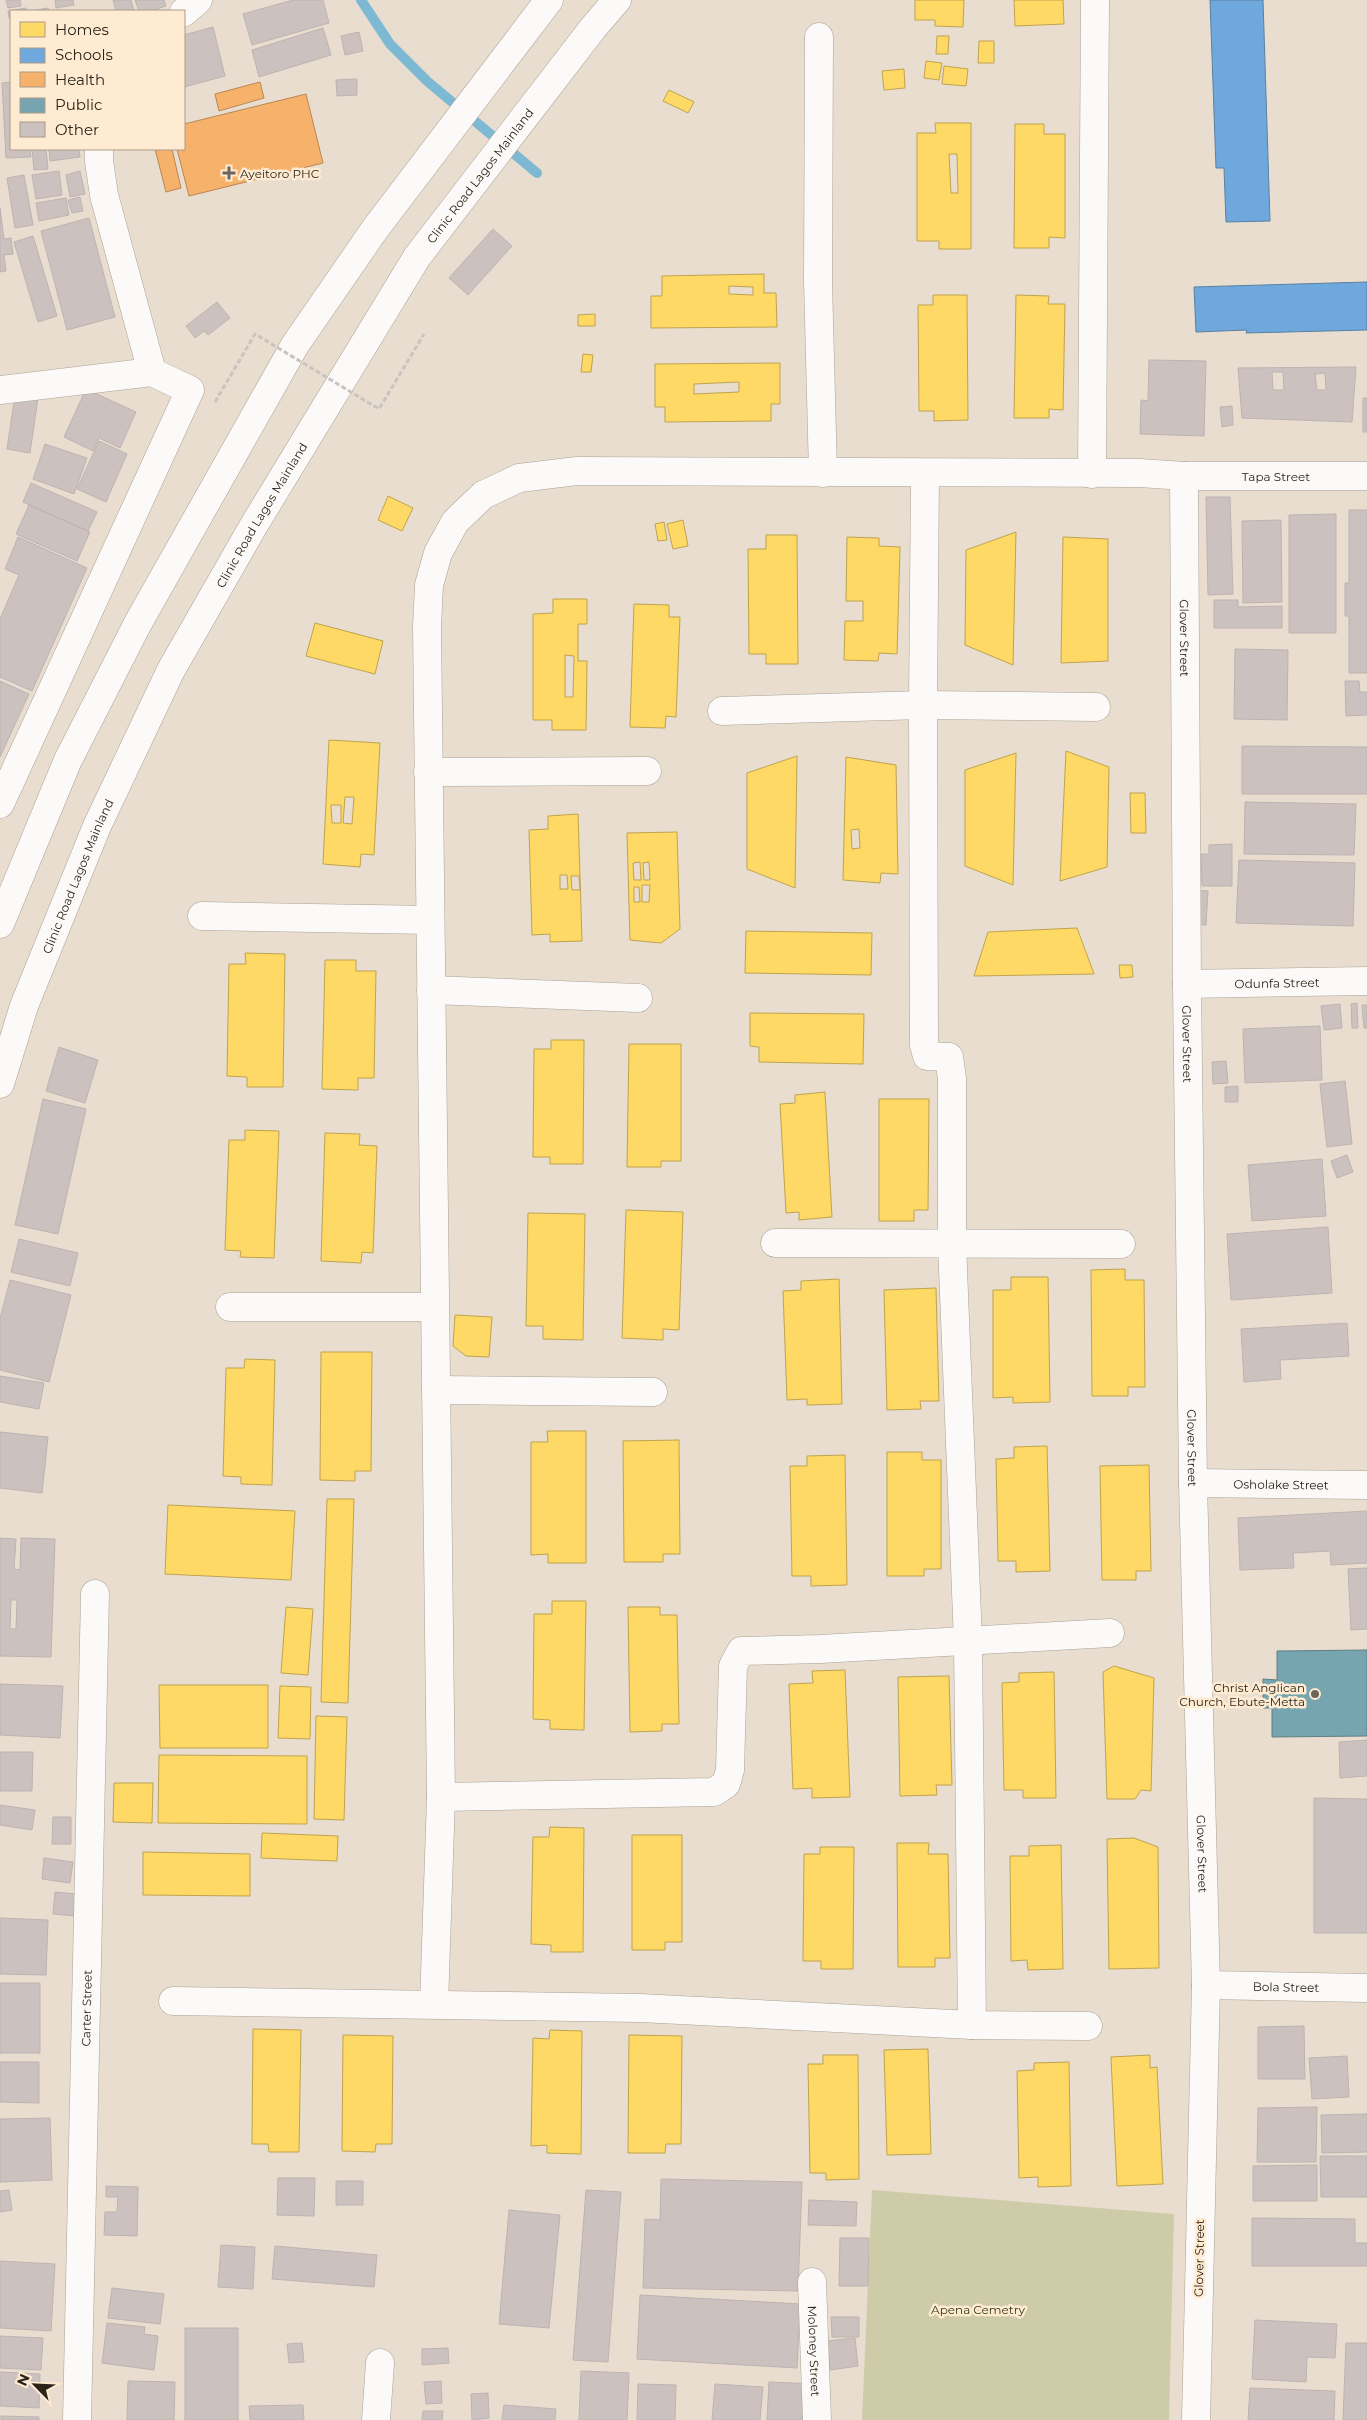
<svg xmlns="http://www.w3.org/2000/svg" width="1367" height="2420" viewBox="0 0 1367 2420" font-family="Montserrat,sans-serif">
<style>
.green{fill:#cecca8}
.homes{fill:#ffd966;stroke:#bfa34f;fill-rule:evenodd}
.schools{fill:#6fa8dc;stroke:#5b80a2}
.health{fill:#f6b26b;stroke:#b98753}
.public{fill:#76a5af;stroke:#607e82}
.lines{fill:none;stroke-linecap:round;stroke-linejoin:round}
.stream{stroke:#7eb9d4;stroke-width:10}
.building{fill:#cbc2c0;stroke:#bdb3b1;fill-rule:evenodd}
.minor-casing{stroke:#aaa296;stroke-width:29}
.major-casing{stroke:#aaa296;stroke-width:29}
.minor{stroke:#fcfaf8;stroke-width:28}
.major{stroke:#fcfaf8;stroke-width:28}
.path-bridge{stroke:#c8c4c0;stroke-width:3;stroke-dasharray:5 2.5;stroke-linecap:butt}
.poi-dot{fill:#6d6559;stroke:#ffebd1;stroke-width:2}
.labels{text-anchor:middle;dominant-baseline:central;stroke-width:5;stroke-linejoin:round;paint-order:stroke}
.poi-label{font-size:12px;fill:#2b241a;stroke:#ffebd1;text-anchor:start}
.street-label{font-size:12px;fill:#2b241a;stroke:#ffebd1}
.park-label{font-size:12px;fill:#363a17;stroke:#ffebd1}
</style>
<rect width="100%" height="100%" fill="#e8ddce"/>
<path class="green" d="M872,2190L1174,2214L1169,2420H862Z"/>
<path class="homes" d="M915,0H964L963,27L935,26V20H915Z
M1014,0H1063L1064,24L1015,26Z
M937,36H949L948,54H936Z
M979,41H994V63H978Z
M926,61L942,63L939,80L924,78Z
M944,66L968,69L966,86L942,84Z
M904,69L905,88L884,90L882,71Z
M669,90L694,102L688,113L663,101Z
M935,123H971V249H939V241H917V133H936ZM949,154H957L958,193H951Z
M1015,124H1044V134H1065V238L1049,237V248H1014Z
M764,274V293H776L777,327L651,328V296H662V276ZM729,286L753,287V295L729,294Z
M933,295H967L968,420L934,421V411H919L918,305H933Z
M1016,295L1049,296L1048,304H1065L1063,410L1049,409V418H1014Z
M595,314V326H578V315Z
M583,354L593,355L591,372H581Z
M780,363V404H771V421L665,422V407H655V364ZM739,382V392L694,394V384Z
M388,496L413,508L402,531L378,520Z
M683,520L688,546L673,549L667,524Z
M664,522L667,540L658,541L655,524Z
M1016,532L1013,665L965,645L966,550Z
M766,535H797L798,664H766V654H749L748,549H766Z
M847,537L879,538V546L900,547L897,654L879,653L878,661L844,660L845,621H863V601H846Z
M1063,537L1108,539V661L1061,663Z
M553,599H587V624H578V661H587L586,730H552V720H533V614L553,613ZM565,655L574,656L573,697H565Z
M634,604L669,605V617H680L676,717L666,716L665,728L630,727Z
M315,623L383,641L375,674L306,656Z
M329,740L380,743L374,855L361,854L360,867L323,864ZM345,797H354L352,824L343,823ZM331,805H341V823H332Z
M1066,751L1109,767L1107,867L1060,881Z
M1016,753L1013,885L965,866V770Z
M797,756L795,888L747,869V773Z
M846,757L896,765L898,874L881,873L880,883L843,880ZM859,829L860,848L852,849L851,830Z
M1130,793H1145L1146,833H1131Z
M578,814L582,941L550,942V934L532,935L529,830L548,829V816ZM560,875H567L568,889H560ZM571,876H579L580,890H572Z
M677,832L680,929L661,943L630,940L627,833ZM640,862L641,880H634L633,863ZM649,862L650,880H644L643,863ZM642,885H650L649,902H642ZM634,887H639L640,902H634Z
M1077,928L1094,974L974,976L988,932Z
M746,931L872,933L871,975L745,973Z
M245,953L285,954L283,1087H247V1077L227,1076L229,964H246Z
M325,960H356V971H376L374,1078H358V1090L322,1089Z
M1119,965H1132L1133,977L1120,978Z
M750,1013L864,1014L863,1064L759,1062V1047L750,1046Z
M551,1040H584L583,1164H550V1157H533L534,1049H551Z
M629,1044H681V1161H661V1167H627Z
M825,1092L832,1217L799,1220V1212L786,1213L780,1104L795,1103V1095Z
M879,1099H929L928,1210H914V1221H879Z
M245,1130L279,1131L274,1258L240,1257L241,1251L225,1250L229,1140H245Z
M325,1133L360,1134L359,1145L377,1146L373,1253L362,1252L361,1263L321,1261Z
M626,1210L683,1212L679,1330L663,1329V1340L622,1338Z
M528,1213L585,1214L583,1340L543,1339V1326H526Z
M1125,1269V1280H1144L1145,1387H1128V1396H1092L1091,1270Z
M1011,1277H1048L1050,1402L1013,1403V1397L993,1398V1290H1011Z
M839,1279L842,1404L807,1405V1399L787,1400L783,1291L801,1290V1281Z
M936,1288L939,1401H920L921,1409L887,1410L884,1290Z
M455,1315L492,1317L489,1357L466,1356L453,1346Z
M321,1352H372L371,1471H355V1481L320,1480Z
M245,1359L275,1360L272,1485L241,1484V1477L223,1476L226,1368H244Z
M547,1431H586V1563H548V1554L531,1555V1442H548Z
M679,1440L680,1554H663V1562H624L623,1441Z
M1047,1446L1050,1571L1016,1572V1561H998L996,1459L1014,1458V1447Z
M887,1452H922V1460H941V1569H924V1576H887Z
M845,1455L847,1585L811,1586V1576H792L790,1466H807V1456Z
M1149,1465L1151,1571H1136V1580H1102L1100,1466Z
M327,1499H354L348,1703L321,1702Z
M168,1505L295,1511L291,1580L165,1574Z
M552,1601H586L584,1730L550,1729V1720L533,1719L534,1614H552Z
M286,1607L313,1609L308,1675L281,1673Z
M628,1607H660V1615H677L679,1724H662V1731L630,1732Z
M1114,1666L1154,1678L1151,1791L1141,1790L1135,1799H1107L1103,1672Z
M845,1670L850,1797L812,1798V1788L793,1789L789,1684L813,1683L812,1671Z
M1054,1672L1056,1798H1023V1790H1004L1002,1683L1019,1682V1673Z
M949,1676L952,1785H936L937,1795L900,1796L898,1677Z
M159,1685H268V1748H160Z
M280,1686L311,1687L310,1739L278,1738Z
M316,1716L347,1717L344,1820L314,1819Z
M159,1755L307,1756V1824L158,1823Z
M114,1783H153L152,1823L113,1822Z
M550,1827L584,1828L583,1952H551V1945L531,1944L533,1837H549Z
M262,1833L338,1836L337,1861L261,1858Z
M632,1835H682V1942H665V1950H632Z
M1134,1838L1158,1847L1159,1968L1109,1969L1107,1839Z
M897,1843H929L928,1854H948L950,1958H935V1967H898Z
M1061,1845L1063,1969L1028,1970L1027,1960L1011,1961L1010,1856H1029V1846Z
M820,1847H854L853,1969H821V1961H803L804,1854H820Z
M143,1852L250,1854V1896L143,1895Z
M253,2029L301,2030L299,2152H269L268,2144H252Z
M550,2030L582,2031L581,2154L547,2153V2145L531,2146L533,2038L549,2039Z
M343,2035L393,2036L392,2144H376L375,2152L342,2151Z
M629,2035L682,2036L681,2144H666L665,2153H628Z
M928,2049L931,2154L887,2155L884,2050Z
M823,2055H858L859,2179L826,2180V2173H810L808,2064H823Z
M1150,2055V2068L1157,2067L1163,2184L1117,2186L1111,2057Z
M1069,2062L1071,2186L1038,2187V2177L1019,2178L1017,2071L1034,2070V2063Z"/>
<path class="schools" d="M1210,0H1263L1270,221L1226,222L1224,168H1216Z
M1367,282V330L1246,333L1247,330L1196,332L1194,287Z"/>
<path class="health" d="M260,82L264,98L219,111L215,94Z
M306,94L323,163L189,196L177,149H184V124Z
M155,149H172L181,188L166,192Z"/>
<path class="public" d="M1367,1650V1736L1272,1737V1708H1263V1679L1277,1680V1651Z"/>
<g class="lines">
<path class="stream" d="M361,0L390,44L427,81L537,173"/>
</g>
<path class="building" d="M6,0H20L21,6L8,8Z
M55,0H73L74,5L56,8Z
M113,0H131L134,11H116Z
M135,0H164L166,6L151,11H139Z
M293,0H323L329,23L252,45L243,14Z
M26,8L27,11H11V18H9L8,11Z
M48,8L49,11H31Z
M213,27L225,76L184,87V35Z
M323,28L331,55L259,77L252,50Z
M359,32L363,51L345,55L341,36Z
M357,79V95L337,96L336,80Z
M11,82V149H30L31,157L6,158L2,83Z
M32,149H46L48,169L34,170Z
M49,149H79L80,157L50,161Z
M59,171L62,195L36,199L32,175Z
M80,171L85,194L70,197L66,175Z
M24,175L33,225L15,228L7,178Z
M80,197L83,211L72,213L68,200Z
M66,198L69,215L39,221L36,203Z
M0,208L4,239L11,238L13,254L4,255L6,271L0,272Z
M89,218L115,317L67,330L41,231Z
M493,229L512,246L468,295L449,278Z
M33,236L57,316L38,322L14,242Z
M217,302L230,318L208,335L204,331L195,338L186,326Z
M1149,360L1206,361L1204,436L1140,434L1141,400L1148,401Z
M1356,367L1352,422L1242,418L1238,368ZM1272,372H1283L1284,390H1273ZM1325,373L1326,390H1317L1315,374Z
M86,389L136,412L120,448L99,438L93,451L64,437Z
M15,395L38,398L30,453L7,449Z
M1363,398H1367V432H1363Z
M1232,406L1233,425L1222,427L1220,407Z
M99,441L127,454L106,502L77,489Z
M45,444L87,458L74,494L33,479Z
M31,483L97,512L88,531L23,502Z
M1206,497H1230L1233,594L1208,595Z
M29,505L90,532L77,561L16,534Z
M1349,510H1367V673H1349V616H1345V583H1349Z
M1336,514V633H1289V515Z
M1281,520L1282,602L1243,603L1242,521Z
M18,537L87,568L32,691L0,677V619L19,575L5,569Z
M1214,600H1238V607L1282,606V628H1214Z
M1235,649L1288,650L1287,720L1234,719Z
M0,681L29,694L0,757Z
M1345,681H1359L1360,692H1367V715L1346,716Z
M1242,746L1367,747V794H1242Z
M1245,802L1356,804L1354,855L1244,854Z
M1232,844V886H1202L1201,854H1209V845Z
M1239,860L1355,863L1353,926L1236,923Z
M1191,890L1208,891L1206,925L1189,924Z
M1357,1003L1358,1028H1352L1351,1004Z
M1340,1004L1342,1028L1324,1030L1321,1006Z
M1362,1005H1367V1028H1364Z
M1320,1026L1322,1080L1245,1083L1243,1029Z
M59,1047L98,1060L85,1103L46,1091Z
M1226,1061L1228,1083L1213,1084L1212,1062Z
M1345,1081L1352,1144L1327,1147L1320,1084Z
M1238,1086V1102H1225V1087Z
M43,1099L86,1109L58,1234L15,1225Z
M1347,1155L1353,1172L1337,1178L1331,1161Z
M1322,1159L1326,1216L1252,1221L1248,1165Z
M1328,1227L1332,1293L1231,1300L1227,1234Z
M19,1239L78,1253L70,1286L11,1272Z
M10,1280L71,1295L49,1382L0,1370V1319Z
M1347,1323L1349,1356L1280,1360L1281,1379L1244,1382L1241,1329Z
M0,1376L44,1383L39,1409L0,1402Z
M0,1432L48,1437L42,1493L0,1488Z
M1367,1511V1563L1331,1565L1330,1551L1293,1553L1294,1568L1240,1570L1238,1518Z
M0,1538L16,1539L14,1569L20,1570L21,1538L55,1539L51,1657L0,1656ZM11,1600H17L16,1629H10Z
M1367,1568V1629L1351,1630L1348,1569Z
M0,1684L63,1686L60,1738L0,1735Z
M1367,1740V1776L1340,1778L1339,1742Z
M0,1752H33L32,1791H0Z
M1314,1798L1367,1799V1933H1314Z
M0,1805L35,1810L32,1830L0,1825Z
M53,1817H71V1844H52Z
M44,1858L73,1862L70,1883L42,1879Z
M55,1892L77,1894L75,1916L53,1914Z
M0,1918L48,1920L46,1975L0,1974Z
M0,1983H40V2053H0Z
M1304,2026L1305,2079H1258V2027Z
M1347,2056L1349,2097L1312,2099L1309,2058Z
M0,2062H39V2103L0,2102Z
M1317,2107L1316,2162H1257L1258,2108Z
M1367,2114V2152L1322,2153L1321,2115Z
M50,2118L52,2180L0,2182V2119Z
M1320,2156H1367V2197H1321Z
M1317,2165V2201H1253V2166Z
M278,2178H315L314,2216L277,2215Z
M661,2179L802,2182L798,2291L643,2288L645,2219L660,2220Z
M336,2181H363V2205H336Z
M106,2186L138,2187L137,2236L104,2235L105,2212H117L118,2197H106Z
M9,2190L12,2210L0,2212V2191Z
M586,2190L621,2192L608,2362L573,2360Z
M809,2200L857,2202L856,2226L808,2225Z
M509,2210L560,2215L549,2328L499,2324Z
M1252,2218L1355,2219V2243H1367V2266H1252Z
M840,2238H869L868,2286H839Z
M221,2245L255,2247L253,2289L218,2287Z
M275,2246L377,2255L374,2287L272,2279Z
M0,2261L55,2264L51,2331L0,2328Z
M112,2288L164,2294L160,2324L108,2318Z
M640,2295L800,2304L797,2368L637,2359Z
M831,2317H859V2337H832Z
M1255,2320L1337,2324L1335,2358L1307,2357L1306,2382L1252,2379Z
M107,2323L145,2327L144,2334L158,2336L154,2370L102,2363Z
M185,2328H238V2420H185Z
M0,2336L43,2338L41,2370L0,2368Z
M855,2338L858,2366L830,2370L827,2341Z
M302,2343L304,2362L289,2363L287,2344Z
M1346,2343H1367V2420H1343Z
M448,2348L449,2363L422,2365V2349Z
M581,2371L629,2373L627,2420H579Z
M0,2372L40,2374L39,2408L0,2406Z
M128,2381L175,2382L174,2420H127Z
M441,2381L442,2403L426,2404L424,2382Z
M769,2382L815,2384L813,2420H767Z
M638,2384L676,2385L675,2420H637Z
M715,2384L763,2387L760,2420H712Z
M1250,2388L1335,2391L1334,2420H1248Z
M488,2393L489,2418L472,2420L471,2394Z
M303,2405L304,2420H250L249,2406Z
M504,2405L556,2409L555,2420H502Z
M423,2411H443L442,2420H422Z
M1,2416L39,2417V2420H1Z"/>
<g class="lines">
<g class="minor-casing">
<g id="minor">
<path d="M184,12L198,0"/>
<path d="M819,37L818,282L823,473"/>
<path d="M99,149V161L104,195L152,372"/>
<path d="M0,390L152,372L190,390L0,804"/>
<path d="M925,474L923,705L924,1045L927,1056L949,1057L952,1079V1244L968,1641L972,2025"/>
<path d="M1092,474L1095,0"/>
<path id="s1" d="M1184,476L1187,984L1193,1483L1206,1985L1196,2420"/>
<path d="M722,711L923,705L1096,707"/>
<path d="M428,772L647,771"/>
<path d="M202,916L430,920"/>
<path id="s2" d="M1187,984L1367,981"/>
<path d="M431,990L638,998"/>
<path d="M775,1243L1121,1244"/>
<path d="M230,1307H435"/>
<path d="M436,1390L653,1392"/>
<path id="s3" d="M1193,1483L1367,1485"/>
<path d="M441,1797L714,1792L726,1784L730,1770L733,1666L741,1651L820,1649L1110,1633"/>
<path id="s4" d="M1206,1985L1367,1988"/>
<path d="M173,2001L640,2008L972,2025L1088,2026"/>
<path id="s5" d="M434,2004L441,1797L427,627L429,585L438,553L455,522L483,495L519,478L577,471L1140,473L1184,476H1367"/>
<path id="s6" d="M812,2282L817,2420"/>
<path id="s7" d="M77,2420L95,1594"/>
<path d="M376,2420L380,2363"/>
</g>
</g>
<g class="major-casing">
<g id="major">
<path d="M0,924L68,760L138,623L295,345L375,229L549,0"/>
<path id="s8" d="M0,1084L24,1006L97,826L171,670L254,525L417,257L593,28L617,0"/>
</g>
</g>
<use href="#minor" class="minor"/>
<use href="#major" class="major"/>
<path class="path-bridge" d="M215,402L255,334L379,409L424,334"/>
</g>
<g class="poi-dot">
<path d="M226.5 165.5h5v5h5v5h-5v5h-5v-5h-5v-5h5z"/>
<circle cx="1315" cy="1694" r="5"/>
</g>
<g class="labels">
<g class="poi-label">
<text x="240" y="173">Ayeitoro PHC</text>
<text x="1305" y="1687" text-anchor="end">Christ Anglican<tspan x="1305" dy="14">Church, Ebute-Metta</tspan></text>
</g>
<g class="street-label">
<text stroke="none"><textPath href="#s8" startOffset="1032">Clinic Road Lagos Mainland</textPath></text>
<text stroke="none"><textPath href="#s5" startOffset="2324">Tapa Street</textPath></text>
<text stroke="none"><textPath href="#s8" startOffset="628">Clinic Road Lagos Mainland</textPath></text>
<text stroke="none"><textPath href="#s1" startOffset="162">Glover Street</textPath></text>
<text stroke="none"><textPath href="#s8" startOffset="222">Clinic Road Lagos Mainland</textPath></text>
<text stroke="none"><textPath href="#s2" startOffset="90">Odunfa Street</textPath></text>
<text stroke="none"><textPath href="#s1" startOffset="568">Glover Street</textPath></text>
<text stroke="none"><textPath href="#s1" startOffset="972">Glover Street</textPath></text>
<text stroke="none"><textPath href="#s3" startOffset="88">Osholake Street</textPath></text>
<text stroke="none"><textPath href="#s1" startOffset="1378">Glover Street</textPath></text>
<text stroke="none"><textPath href="#s4" startOffset="80">Bola Street</textPath></text>
<text stroke="none"><textPath href="#s7" startOffset="412">Carter Street</textPath></text>
<text transform="translate(1199 2258) rotate(-89)">Glover Street</text>
<text stroke="none"><textPath href="#s6" startOffset="69">Moloney Street</textPath></text>
</g>
<g class="park-label">
<text x="978" y="2309">Apena Cemetry</text>
</g>
</g>
<rect x="10" y="10" width="175" height="140" fill="#ffebd1" stroke="#aa9b88"/>
<rect x="20" y="22" width="25" height="15" fill="#ffd966" stroke="#aa9b88"/>
<text x="55" y="35" font-size="15" fill="#2b241a">Homes</text>
<rect x="20" y="48" width="25" height="15" fill="#6fa8dc" stroke="#aa9b88"/>
<text x="55" y="60" font-size="15" fill="#2b241a">Schools</text>
<rect x="20" y="72" width="25" height="15" fill="#f6b26b" stroke="#aa9b88"/>
<text x="55" y="85" font-size="15" fill="#2b241a">Health</text>
<rect x="20" y="98" width="25" height="15" fill="#76a5af" stroke="#aa9b88"/>
<text x="55" y="110" font-size="15" fill="#2b241a">Public</text>
<rect x="20" y="122" width="25" height="15" fill="#cbc2c0" stroke="#aa9b88"/>
<text x="55" y="135" font-size="15" fill="#2b241a">Other</text>
<g transform="translate(35 2385) rotate(294)" stroke="#ffebd1" stroke-width="4" paint-order="stroke">
<path d="M0-4L9 19L0 12L-9 19Z" fill="#2b241a"/>
<text y="-8" font-size="14" font-weight="bold" text-anchor="middle" fill="#2b241a">N</text>
</g>
</svg>
